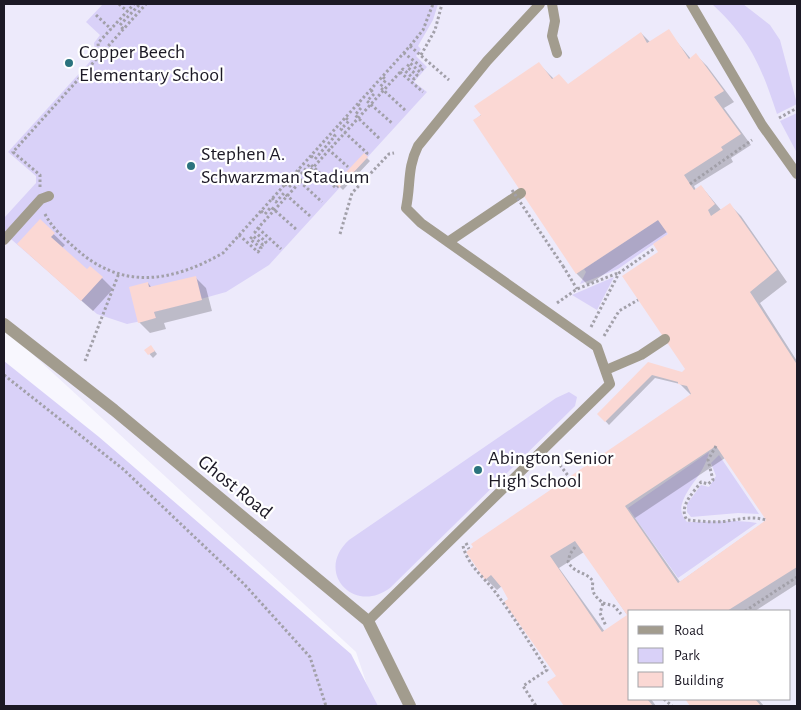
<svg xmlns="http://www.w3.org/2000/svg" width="801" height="710" viewBox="0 0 801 710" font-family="'Alegreya Sans',sans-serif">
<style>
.built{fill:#edeafb;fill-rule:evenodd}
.green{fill:#d9d1f8}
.shadow{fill:#0003;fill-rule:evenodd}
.building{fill:#fbd8d4;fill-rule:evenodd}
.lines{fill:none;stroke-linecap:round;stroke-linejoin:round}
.path{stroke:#a2a0a9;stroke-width:3;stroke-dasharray:2.5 2.5;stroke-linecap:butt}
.lane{stroke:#a29c8e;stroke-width:10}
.street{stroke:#a29c8e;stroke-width:12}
.path-bridge{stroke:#a2a0a9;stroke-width:3;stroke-dasharray:2.5 2.5;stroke-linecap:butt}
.poi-dot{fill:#2b737e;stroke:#fff;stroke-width:2}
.labels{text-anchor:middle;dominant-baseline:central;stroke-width:4.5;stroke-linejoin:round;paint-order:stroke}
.poi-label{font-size:20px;fill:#1c1925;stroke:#fff;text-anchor:start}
.street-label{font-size:20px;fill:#1c1925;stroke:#fff}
</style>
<rect width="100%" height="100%" fill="#f8f7fe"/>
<path class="built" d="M4,4H797V706H374L356,652L4,328ZM630,611H790V699H630Z"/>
<path class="green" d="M103,4H438L433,20L418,46L421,49L416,56L427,67L414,82L427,92L269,265L226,292L154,312L156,318L127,324L97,314L4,233V218L36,183V176L8,152L95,56L94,43L100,35L86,22Z
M712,4H743L770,25L780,40L797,104L777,114C761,66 750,39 712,4Z
M797,113V153L780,121Z
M658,220L668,234L618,269L580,284L586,272L584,269Z
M614,277L597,310L572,295Z
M4,361L99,437L351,654L378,706H4Z
M569,392L577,397L575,406L390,588C354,615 314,572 349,540L556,398Z
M709,452C704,475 687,486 682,504C680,510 682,517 687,522C710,522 735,519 757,523L678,578L628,508Z
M719,455L759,514L738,513L691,517L687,512V504L701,485L709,487L716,476L711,463Z"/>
<path class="shadow" d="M668,31L691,59L696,55L707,66L734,102L724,108L751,145L731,158L733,162L694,186L696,190L701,186L721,210L730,205L741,216L787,282L760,303L797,361V584L755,611H630V699H651L656,706H565L549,682L558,676L502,586L497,590L486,579L468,552L692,396L680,384L655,378L609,425L599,414L649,364L682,373L687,370L660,253L669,234L667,232L588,285L577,274L475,120L539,64L554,79L568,85L641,33L650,42ZM725,458L767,520L680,582L635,518ZM584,552L628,616L605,632L559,568Z
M364,155L370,161L343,190L337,184Z
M40,221L65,245L62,248L87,271L102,278L113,289L93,311L30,255Z
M195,277L206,288L212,311L164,323L166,329L150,333L139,322L148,283L152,288Z
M146,350H154L157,354L153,358Z
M686,699H758L764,706H691Z"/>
<path class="building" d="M669,29L689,59L696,53L724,91L714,97L741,134L721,147L723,150L684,175L694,190L701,185L715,204L708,210L711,216L730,203L777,270L750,292L796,363L797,362V567L727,611H630V699H647L653,706H564L547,682L556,676L504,602L508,599L502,588L491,575L485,580L466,552L473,547L471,544L691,394L687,386L678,384V382L652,375L605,422L597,414L648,362L682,372L685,369L622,276L658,252L653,244L668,234L658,220L576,274L473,120L481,115L474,106L539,62L552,79L559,74L568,84L641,32L647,43ZM716,446L766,520L678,583L625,506ZM575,541L627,615L602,632L550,556Z
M364,153L368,157L339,188L335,184Z
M40,219L55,233L51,237L87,269L90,266L103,277L81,301L17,244Z
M196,276L202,300L154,312L156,318L138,323L129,287L148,282L149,287Z
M151,345L155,351L148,355L144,350Z
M685,699H755L761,706H690Z"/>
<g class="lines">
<path class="path" d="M119,4L127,11
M96,15L111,29
M123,29L120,25L140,4
M410,46L449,80
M421,55L435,30L442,4
M99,56L98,43L134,4
M400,72L423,92
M383,77L386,80L380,87L406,111
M371,90L374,94L367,101L393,124
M358,104L361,108L355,115L380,139
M346,118L349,121L341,129L367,153L366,155
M779,118L797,108
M328,149L348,167
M311,156L315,159L335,136L332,133
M298,170L301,174L310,164L336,188L338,186
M285,184L289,187L297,179L322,202
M690,184L752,140
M40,187V175L13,152L146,4
M272,198L276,202L284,193L310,216
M261,211L265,214L271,207L297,230
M45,214C52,228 64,238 75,248C122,291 172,282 223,253L410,46L423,30L433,4
M258,228L281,249
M340,234L352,193L389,154L394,153
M239,235L258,252L261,248L250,239L253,236L263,245L266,242L255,232L258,228L403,69L414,79L417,75L407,67L410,63L420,72L423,68L404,53
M563,266L577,289
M557,303L577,289L618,273
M591,327L619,273L655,248
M604,336L619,311L638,300
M85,361L119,273
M4,375L123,469L244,584L310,657L326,706
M716,446L708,460L713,480L708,484L701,482C693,493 678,507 687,520C700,521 714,523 727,521C740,519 753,516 766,520
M554,457L569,477
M466,543L469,549
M463,546C468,566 484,577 496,593C514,617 530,644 547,670L523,686L536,706
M575,547L570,554L568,562C575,574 585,571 593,581C591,593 595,596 603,603L600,613L606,626
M603,603L614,606L621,614
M745,611L797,577
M664,699L672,706"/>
<path class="lane" d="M552,4L555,21L552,36L557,53
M691,4L762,125L797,174
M4,240L41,199L49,196
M448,242L521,193
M606,370L641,355L665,339
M368,621L610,384L597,347L421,223L406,208C411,184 407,168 418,146L487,61L540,4"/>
<path class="street" d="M4,324L114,410L368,621L410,706"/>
<path class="path-bridge" d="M512,190L563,266"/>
</g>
<g class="poi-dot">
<circle cx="69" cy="63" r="5"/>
<circle cx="191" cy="166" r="5"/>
<circle cx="478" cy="470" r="5"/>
</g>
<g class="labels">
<g class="poi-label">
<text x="79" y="52">Copper Beech<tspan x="79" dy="23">Elementary School</tspan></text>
<text x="201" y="154">Stephen A.<tspan x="201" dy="23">Schwarzman Stadium</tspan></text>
<text x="488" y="458">Abington Senior<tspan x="488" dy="23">High School</tspan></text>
</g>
<g class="street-label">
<text transform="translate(235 487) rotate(39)">Ghost Road</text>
</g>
</g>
<rect width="801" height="710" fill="none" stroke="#1c1925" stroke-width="10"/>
<rect x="628" y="610" width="162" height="90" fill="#ffffff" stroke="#a4a3a8"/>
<rect x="638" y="626" width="25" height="8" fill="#a29c8e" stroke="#a4a3a8"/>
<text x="674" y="635" font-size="15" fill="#1c1925">Road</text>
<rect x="638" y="648" width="25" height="15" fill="#d9d1f8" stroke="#a4a3a8"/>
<text x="674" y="660" font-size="15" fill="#1c1925">Park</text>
<rect x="638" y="672" width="25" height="15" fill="#fbd8d4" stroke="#a4a3a8"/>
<text x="674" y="685" font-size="15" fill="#1c1925">Building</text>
</svg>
